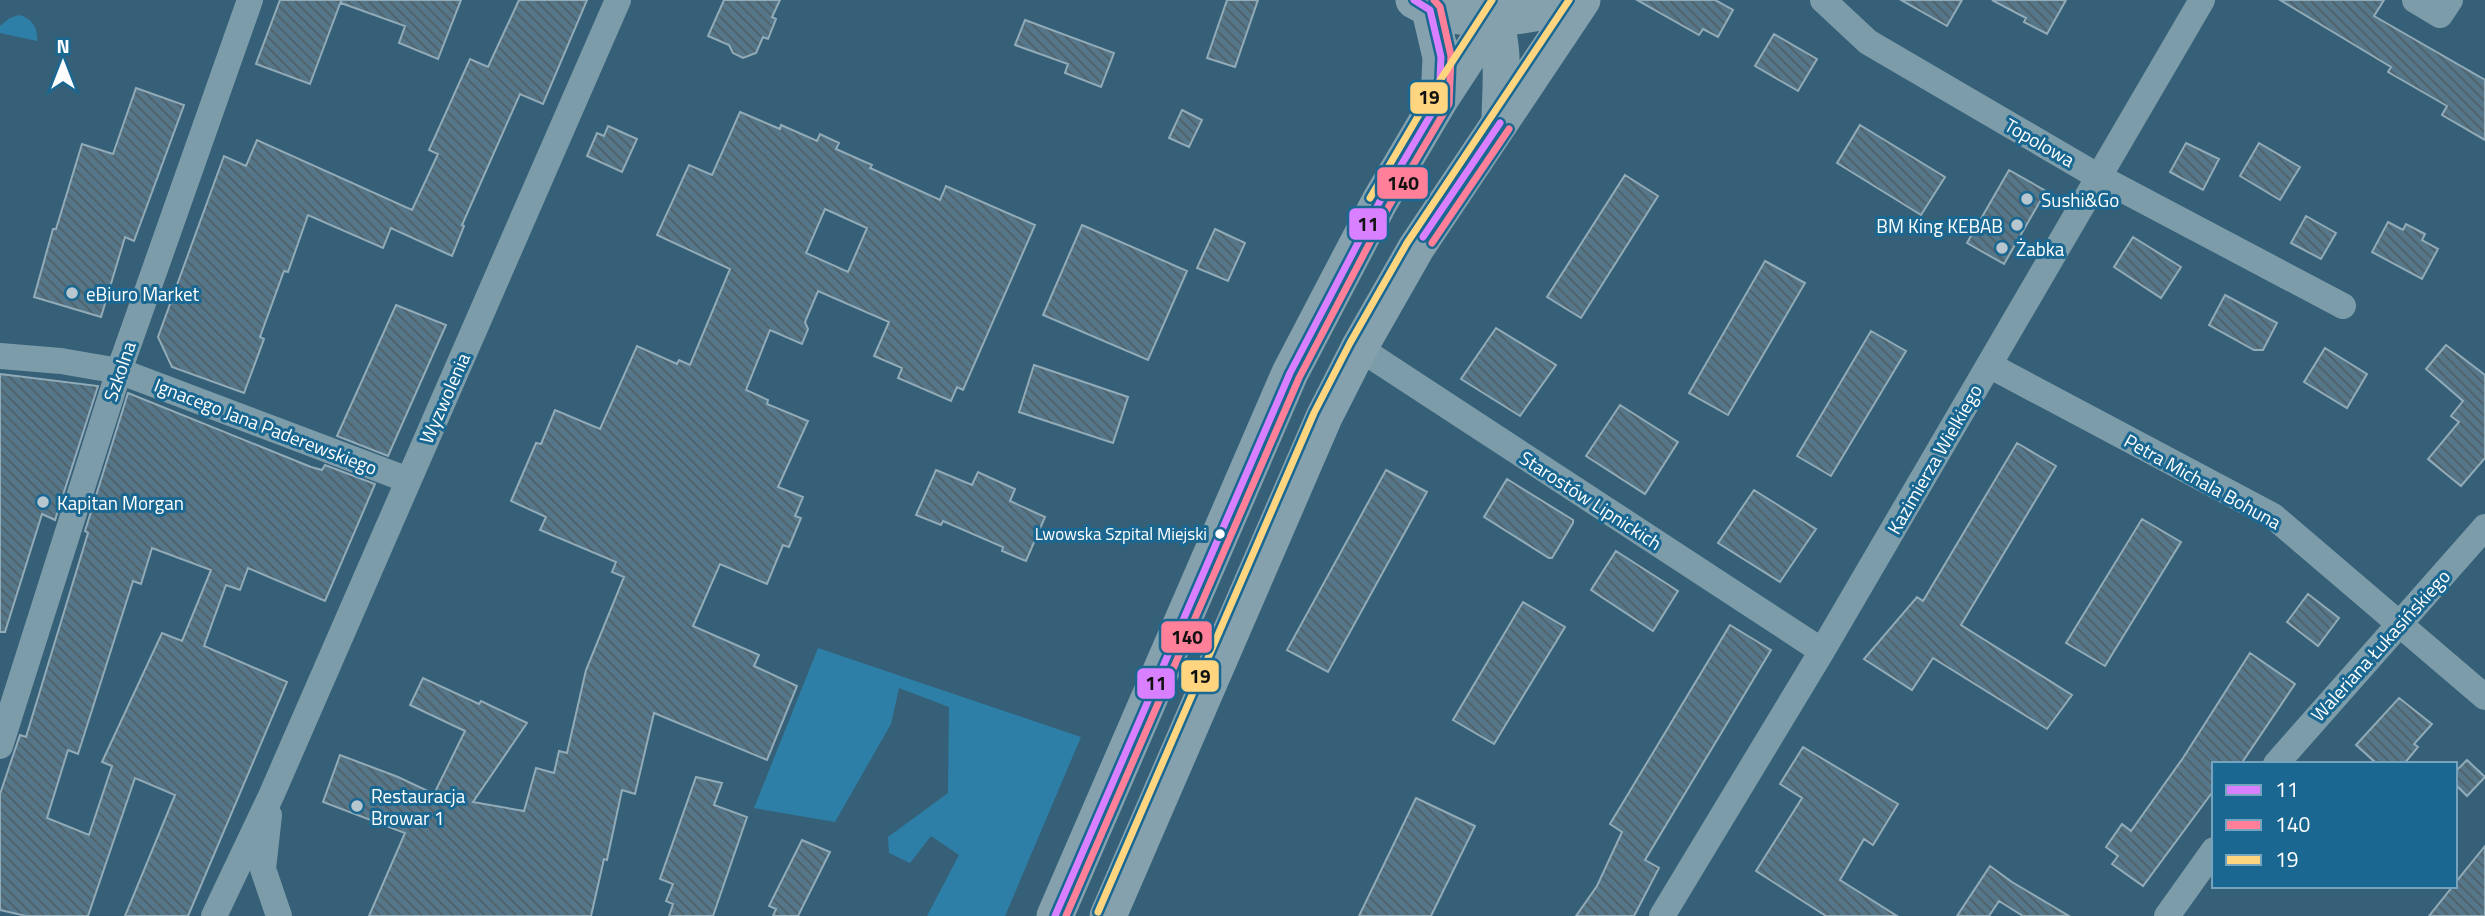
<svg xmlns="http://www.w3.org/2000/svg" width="2485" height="916" viewBox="0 0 2485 916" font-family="'Titillium Web',sans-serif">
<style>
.green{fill:#2e7fa8}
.building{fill:url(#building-back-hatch);stroke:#92abb8;stroke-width:2;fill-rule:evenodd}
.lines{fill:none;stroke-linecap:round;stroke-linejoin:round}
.street{stroke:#7d9caa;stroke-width:26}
.secondary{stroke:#85a1ae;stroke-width:37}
.bus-1-casing{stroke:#1a6892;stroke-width:12}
.bus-2-casing{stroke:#1a6892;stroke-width:12}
.bus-3-casing{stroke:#1a6892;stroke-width:12}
.bus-1{stroke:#d880ff;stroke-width:7}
.bus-2{stroke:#ff8098;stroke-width:7}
.bus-3{stroke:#ffd580;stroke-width:7}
.poi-dot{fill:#b8c7cf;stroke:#1a6892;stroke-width:2.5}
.bus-dot{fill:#fff;stroke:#1a6892;stroke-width:2.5}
.labels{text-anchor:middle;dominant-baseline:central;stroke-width:6;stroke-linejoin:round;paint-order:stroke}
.bus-label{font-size:17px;fill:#fff;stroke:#1a6892;text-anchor:end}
.street-label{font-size:19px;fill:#fff;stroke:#1a6892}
.poi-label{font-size:19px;fill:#fff;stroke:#1a6892;text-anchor:start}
.line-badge{stroke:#1a6892;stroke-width:2.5}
.pale-badge-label{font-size:19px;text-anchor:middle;font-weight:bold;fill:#111}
</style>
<defs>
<pattern id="building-back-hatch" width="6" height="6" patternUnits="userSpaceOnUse" patternTransform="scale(1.75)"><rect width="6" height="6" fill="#557789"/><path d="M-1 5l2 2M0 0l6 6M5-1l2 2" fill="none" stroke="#505f67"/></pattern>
</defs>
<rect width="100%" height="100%" fill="#356077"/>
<path class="green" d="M19,15C32,18 38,28 37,41L0,33V26L10,18Z
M818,648L1081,737L1005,916H927L959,855L931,836L910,863L889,853L888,837L948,793L949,707L899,688L891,724L835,822L754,808Z"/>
<path class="building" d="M280,0H461L438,59L399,43L405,26L341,3V1L310,84L256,64Z
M519,0H587L543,104L520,94L462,225L464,226L452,256L391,228L383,248L308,215L288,272L284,271L260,337L264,339L244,393L172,367L158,337L224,156L246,166L257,140L412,210L438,154L429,150L470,59L488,67Z
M724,0H780L772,17L776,19L768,39L763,37L756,53L743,58L733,53L729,45L708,36Z
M1227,0H1258L1235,67L1207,58Z
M1637,0H1715L1733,10L1718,37L1703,29L1699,35Z
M1901,0H1962L1947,26Z
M1992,0H2066L2047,34L2024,22L2026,18Z
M2280,0H2384L2374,16L2485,80V140L2442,115L2447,106L2388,72L2391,67Z
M1025,20L1114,53L1101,87L1065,73L1068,64L1015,45Z
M1774,34L1817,59L1798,91L1755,66Z
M136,88L184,105L134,241L125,237L101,317L34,297L53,229H56L82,144L113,154Z
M1182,110L1202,120L1189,147L1169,138Z
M740,112L780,129L781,125L817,141L820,134L839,143L836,149L872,165L870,168L940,200L946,186L1035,225L963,390L957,387L951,401L898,378L902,368L874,356L889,322L818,291L805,322L808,329L802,344L770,330L746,390L768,400L767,404L808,421L778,487L803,497L795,516L801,518L789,547L783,545L767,584L720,564L693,626L759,655L754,666L797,686L767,760L654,713L635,794L622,790L607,860L604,859L591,916H369L405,833L323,802L340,755L398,777L434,794L465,731L410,705L423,678L479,704L481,701L527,723L473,802L524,811L536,768L554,773L559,751L567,753L586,670L624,577L612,572L616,562L540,530L546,517L511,501L536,443L541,444L555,410L600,429L637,346L677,364L679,360L690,365L730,269L657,235L689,165L712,175ZM825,209L867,228L848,272L806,253Z
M1860,125L1945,177L1921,215L1837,163Z
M608,126L637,139L622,172L587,156L597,133L604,136Z
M2186,143L2219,159L2203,190L2170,172Z
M2259,143L2300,167L2280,200L2240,176Z
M2009,170L2046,191L2004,264L1967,243Z
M1625,175L1658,196L1581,318L1547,297Z
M2306,216L2336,233L2321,259L2291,243Z
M2388,222L2403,230L2406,224L2425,234L2422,240L2438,249L2422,279L2372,252Z
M1082,225L1187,271L1148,360L1043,315Z
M1215,229L1245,243L1228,281L1197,268Z
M2133,237L2181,267L2161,298L2114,267Z
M1765,261L1805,283L1728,415L1689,393Z
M2225,295L2277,323L2263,350H2254L2209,325Z
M396,305L446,325L388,456L337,436Z
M1496,328L1556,365L1520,416L1461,379Z
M1871,331L1906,351L1831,476L1797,456Z
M2446,345L2485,375V458L2461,486L2428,459L2459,422L2451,416L2463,401L2426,369Z
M2325,348L2367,374L2347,408L2304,382Z
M1034,365L1128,397L1113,443L1019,412Z
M0,374L98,386L55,520L42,514L5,632H0Z
M128,393L311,467L322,470L325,465L375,484L325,601L248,568L240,590L226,585L204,646L287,682L188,916H125L175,795L135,778L88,916H26L0,910V794L20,735L26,737L88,533L85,531ZM152,548L211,570L182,641L162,633L102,762L112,766L89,835L47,818L68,750L78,754L133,581L141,584Z
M1620,405L1678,442L1645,494L1586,456Z
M2017,443L2056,466L1961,625L2072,695L2047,729L1933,658L1912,690L1864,659L1917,597L1923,601Z
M936,470L972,485L978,472L1015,489L1010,501L1045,517L1026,561L1002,551L1003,547L943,521L941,525L916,515Z
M1386,470L1427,492L1328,672L1287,650Z
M1507,479L1573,520V523L1552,558H1549L1484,517Z
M1754,490L1816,529L1780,582L1718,543Z
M2142,519L2181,542L2105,666L2066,643Z
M1616,551L1678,591L1653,631L1591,590Z
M2308,594L2339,618L2318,646L2287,622Z
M1523,602L1565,627L1494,744L1453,720Z
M1730,625L1771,650L1645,860L1659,868L1634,916H1576L1597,886L1622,832L1610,824Z
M2250,653L2295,684L2241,764H2214V790L2143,886L2112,864L2118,856L2106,847L2122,824L2131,831L2183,758Z
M2399,698L2432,724L2414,744L2418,747L2404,764H2377L2356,745Z
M1803,747L1898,804L1873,845L1864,839L1840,880L1897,916H1826L1756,871L1802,798L1780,784Z
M2467,760L2485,777L2467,796L2455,784V772Z
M696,777L722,783L714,805L747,817L713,916H669L673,904L666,901L673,884L660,879Z
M1416,798L1475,826L1431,916H1359Z
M802,840L830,852L798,916H773L776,909L769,906Z
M2485,846V916H2429L2453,886H2455V883Z
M1990,866L2012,882L2069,916H2023L1999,901L1989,916H1957Z"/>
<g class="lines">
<path class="street" d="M1823,0L1868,42L2099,177L2343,306
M2415,0L2440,15L2450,0
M1359,348L1822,651
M0,356L61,361L119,371L408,480
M1989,365L2273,516L2485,697
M0,746L119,371L250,0
M2276,764L2485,527
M269,815L263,869L279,916
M214,916L271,796L618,0
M1662,916L1822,651L2202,0
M2167,916L2214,850"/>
<path class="secondary" d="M1414,0C1463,29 1530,18 1582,0
M1489,7C1507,41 1500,86 1500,123
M1430,10L1441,57L1439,101
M1055,916L1290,373L1380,201L1439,101L1505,0
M1108,916L1324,417L1359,348L1416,248L1582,0"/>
<g class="bus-1-casing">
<path id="bus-1" d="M1423,237L1500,123
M1055,916L1290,373L1380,201L1439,101L1441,57L1430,10L1414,0"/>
</g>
<g class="bus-2-casing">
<path id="bus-2" d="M1432,243L1509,129
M1066,916L1299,378L1389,206L1449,104L1451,56L1440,7L1434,0"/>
</g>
<g class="bus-3-casing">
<path id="bus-3" d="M1370,198L1430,96L1492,0
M1098,912L1314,413L1350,343L1407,243L1569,0"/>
</g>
<use href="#bus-1" class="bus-1"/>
<use href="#bus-2" class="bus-2"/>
<use href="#bus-3" class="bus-3"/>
</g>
<g class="poi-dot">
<circle cx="2027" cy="199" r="7"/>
<circle cx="2017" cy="225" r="7"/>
<circle cx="2002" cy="248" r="7"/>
<circle cx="72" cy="293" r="7"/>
<circle cx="43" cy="502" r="7"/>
<circle cx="357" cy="806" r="7"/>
</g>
<circle class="bus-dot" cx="1220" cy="534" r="6"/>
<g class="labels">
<g class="bus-label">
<text x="1207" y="534">Lwowska Szpital Miejski</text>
</g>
<g class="street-label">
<text transform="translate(2040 142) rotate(30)">Topolowa</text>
<text transform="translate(119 371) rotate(-71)">Szkolna</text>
<text transform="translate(444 398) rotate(-66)">Wyzwolenia</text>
<text transform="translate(266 426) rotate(21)">Ignacego Jana Paderewskiego</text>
<text transform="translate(1934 459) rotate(-60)">Kazimierza Wielkiego</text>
<text transform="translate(2203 481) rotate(29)">Petra Michala Bohuna</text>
<text transform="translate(1591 500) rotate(33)">Starostów Lipnickich</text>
<text transform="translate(2380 645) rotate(-48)">Waleriana Łukasińskiego</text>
</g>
<g class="poi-label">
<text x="2041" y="199">Sushi&amp;Go</text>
<text x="2003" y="225" text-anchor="end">BM King KEBAB</text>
<text x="2016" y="248">Żabka</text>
<text x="86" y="293">eBiuro Market</text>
<text x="57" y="502">Kapitan Morgan</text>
<text x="371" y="795">Restauracja<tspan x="371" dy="22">Browar 1</tspan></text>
</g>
</g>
<g class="line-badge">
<rect x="1409" y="81" width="40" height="34" rx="7" fill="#ffd580"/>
<rect x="1376" y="166" width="53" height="34" rx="7" fill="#ff8098"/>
<rect x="1348" y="207" width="40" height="34" rx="7" fill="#d880ff"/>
<rect x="1160" y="620" width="53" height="34" rx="7" fill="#ff8098"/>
<rect x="1180" y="659" width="40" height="34" rx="7" fill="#ffd580"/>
<rect x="1136" y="667" width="40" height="33" rx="7" fill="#d880ff"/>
</g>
<g class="pale-badge-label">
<text x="1429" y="104">19</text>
<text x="1403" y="190">140</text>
<text x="1368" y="231">11</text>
<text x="1187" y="644">140</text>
<text x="1200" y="683">19</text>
<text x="1156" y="690">11</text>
</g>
<rect x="2212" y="762" width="245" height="126" fill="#1a6892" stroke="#76a4be" stroke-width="2"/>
<rect x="2226" y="785" width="35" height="10" fill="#d880ff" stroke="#76a4be" stroke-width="2"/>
<text x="2275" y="797" font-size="21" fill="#ffffff">11</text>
<rect x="2226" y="820" width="35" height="10" fill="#ff8098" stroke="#76a4be" stroke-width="2"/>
<text x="2275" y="832" font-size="21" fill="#ffffff">140</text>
<rect x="2226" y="855" width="35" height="10" fill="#ffd580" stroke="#76a4be" stroke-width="2"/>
<text x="2275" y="867" font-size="21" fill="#ffffff">19</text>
<g transform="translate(63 63)" stroke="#1a6892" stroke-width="5" paint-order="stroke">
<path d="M0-5L12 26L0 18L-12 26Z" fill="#ffffff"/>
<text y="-10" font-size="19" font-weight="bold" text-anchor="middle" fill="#ffffff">N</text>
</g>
</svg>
